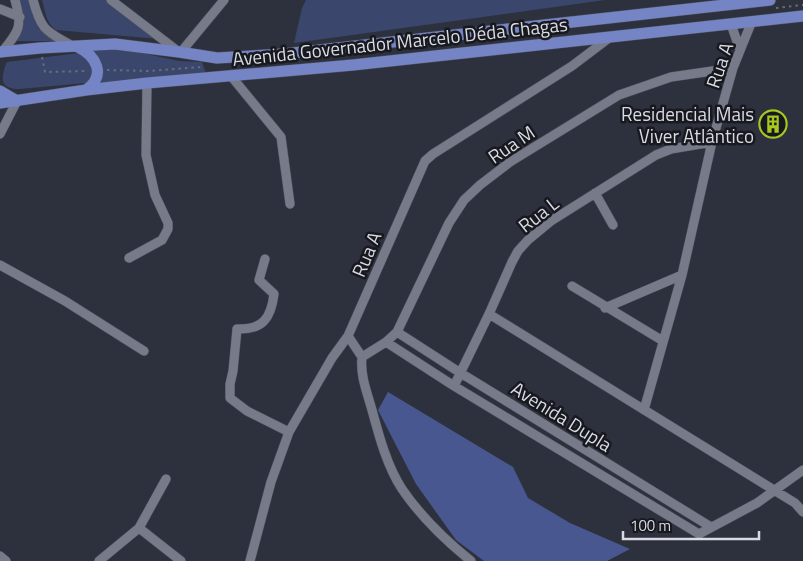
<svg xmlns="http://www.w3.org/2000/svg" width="803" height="561" viewBox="0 0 803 561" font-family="'Titillium Web',sans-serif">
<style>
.green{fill:#3b466d}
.forest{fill:#495791}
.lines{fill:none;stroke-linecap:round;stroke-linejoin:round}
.minor-casing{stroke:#4c4f5a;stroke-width:10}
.major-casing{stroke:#4c4f5a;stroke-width:12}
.path{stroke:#686c77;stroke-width:2;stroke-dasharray:2.5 4;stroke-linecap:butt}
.minor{stroke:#767a89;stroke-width:9}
.major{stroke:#7484c5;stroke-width:11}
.labels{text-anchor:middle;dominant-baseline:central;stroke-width:5;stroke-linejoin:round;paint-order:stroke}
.street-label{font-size:19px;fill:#d9dbe4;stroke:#17191f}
.poi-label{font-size:19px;fill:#d9dbe4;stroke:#17191f;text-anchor:end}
</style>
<rect width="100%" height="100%" fill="#2d313d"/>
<path class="green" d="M19,0H30L39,29L60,41H15L24,21Z
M42,0H106L159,39L56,30C46,23 45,11 42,0Z
M306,0H605L294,43L302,8Z
M105,50H128L179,61L202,62L206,74L100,83C105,69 101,61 91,51Z
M79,53L91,63L94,74L86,83L19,89C0,89 0,78 7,62Z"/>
<path class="forest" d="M388,392L513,467L528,498L570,523L630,549L607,561H484L456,540L416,484L378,410Z"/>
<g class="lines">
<g class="minor-casing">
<path id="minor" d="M33,0C42,33 47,31 74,47
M111,0L179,52
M0,9L20,17
M731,24L740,50
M2,52C19,31 23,27 15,0
M181,52L224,0
M231,76L281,137L290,204
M0,134L17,101
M595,193L613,225
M129,258L162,240L168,229V223L155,195L146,155L147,83
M265,259L259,280L274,294C271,318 263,330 237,329L233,371L230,384V398L247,411L289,432
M0,265L65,301L144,351
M572,286L663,341
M605,308L682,275
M489,314L795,503L803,512
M397,332L459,372L711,527
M348,336L362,357
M386,342L454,386L699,534L757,503L803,470
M454,386L489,314L512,262L518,251L528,240L551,221L656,155L671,149L712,142
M644,410L682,275L712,142L733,68L752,21
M139,528L181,561
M0,556L6,561
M99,561L139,528L166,479
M250,561L271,482L289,432L332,358L348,336L425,161L433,154L572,66L609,38
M471,561C445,540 421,517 402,489C387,466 379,436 372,410C367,392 360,376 362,357L386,342L397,332L449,223L464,200L480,185L510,162L619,95L671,77L733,68"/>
</g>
<g class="major-casing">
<path id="major" d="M78,47C96,56 107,75 86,90
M0,52L40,48L115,44L179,52L217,58L284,54L770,0
M0,91L17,101
M0,103L86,90L147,83L353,65L803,16"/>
</g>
<path class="path" d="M776,8L803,5
M42,57L45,72L88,71
M107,70L149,71L202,67"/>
<use href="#minor" class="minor"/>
<use href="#major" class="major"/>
</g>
<defs>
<g id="building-ring" transform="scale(1.4375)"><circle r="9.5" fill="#17191f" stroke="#a6c821" stroke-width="1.5"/><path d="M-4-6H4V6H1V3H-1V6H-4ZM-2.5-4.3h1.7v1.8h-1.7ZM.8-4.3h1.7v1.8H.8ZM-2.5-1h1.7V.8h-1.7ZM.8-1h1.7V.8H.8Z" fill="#a6c821"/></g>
</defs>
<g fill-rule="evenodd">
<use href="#building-ring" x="773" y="124"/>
</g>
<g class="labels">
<g class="street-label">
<text transform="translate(400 41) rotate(-6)">Avenida Governador Marcelo Déda Chagas</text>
<text transform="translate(719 65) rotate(-71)">Rua A</text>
<text transform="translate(511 144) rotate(-34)">Rua M</text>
<text transform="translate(538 214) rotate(-38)">Rua L</text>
<text transform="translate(366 254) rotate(-67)">Rua A</text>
<text transform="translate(562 416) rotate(32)">Avenida Dupla</text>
</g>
<g class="poi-label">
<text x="754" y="113">Residencial Mais<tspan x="754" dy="22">Viver Atlântico</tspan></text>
</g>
</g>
<path d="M623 531v8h136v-8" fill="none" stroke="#d9dbe4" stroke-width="2.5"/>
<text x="630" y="531" font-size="15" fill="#d9dbe4" stroke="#17191f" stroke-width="4" paint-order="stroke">100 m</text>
</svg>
